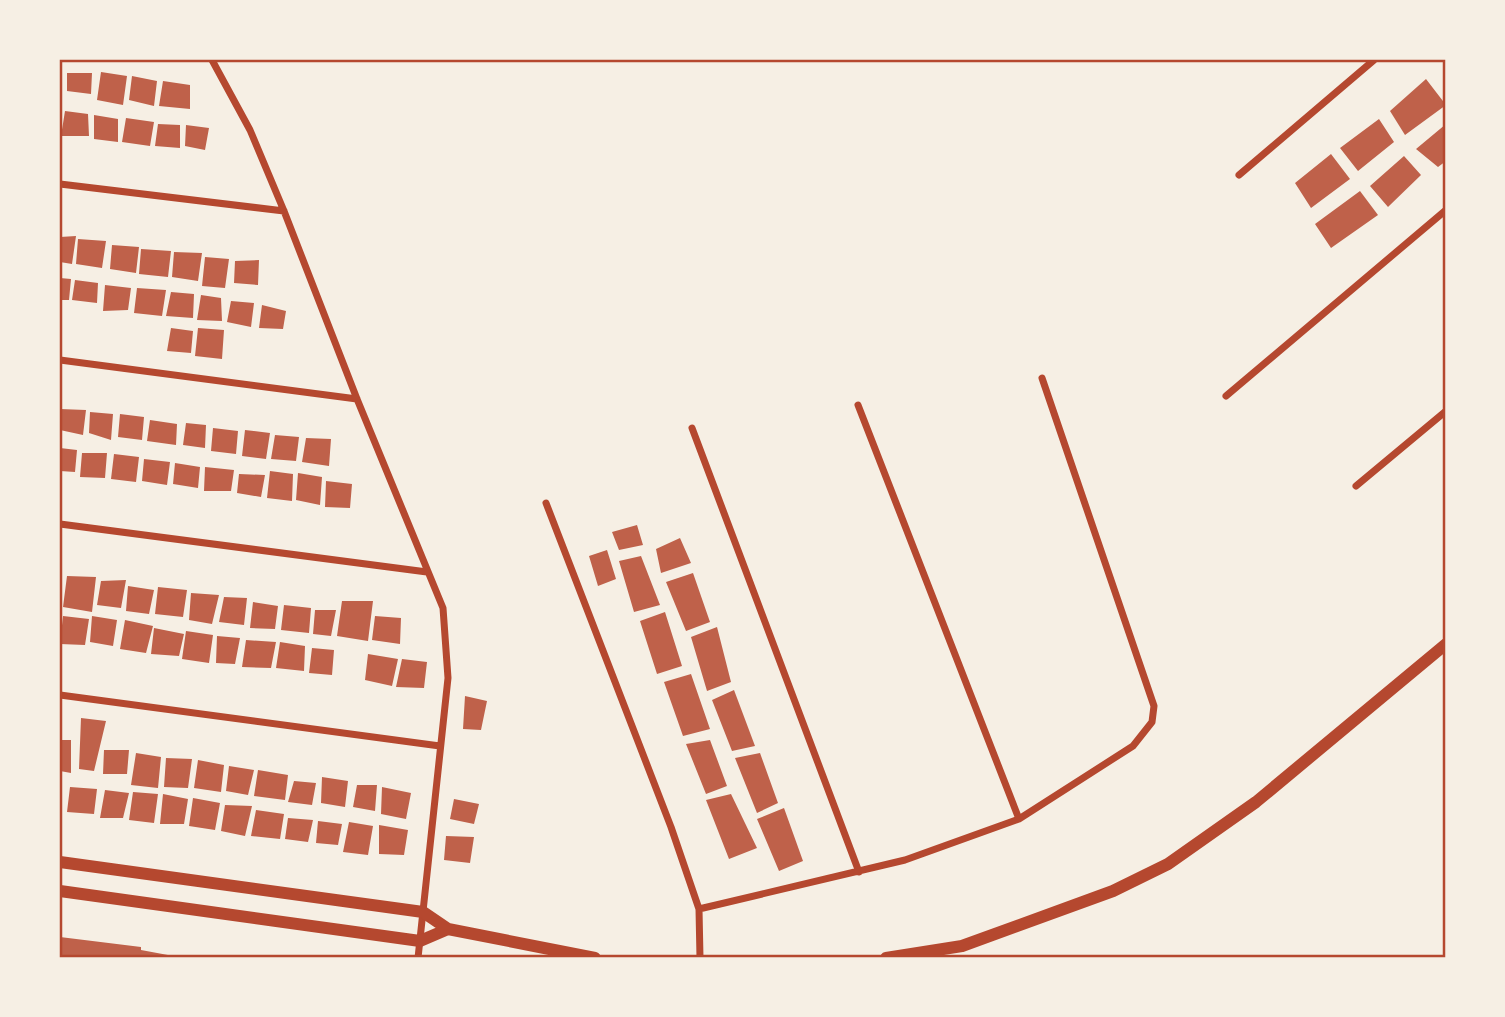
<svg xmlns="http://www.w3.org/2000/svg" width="1505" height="1017" viewBox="0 0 1505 1017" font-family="'Archivo Narrow',sans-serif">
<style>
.building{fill:#bf614a}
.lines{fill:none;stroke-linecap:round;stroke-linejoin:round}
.minor{stroke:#b5482f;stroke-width:7}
.tertiary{stroke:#b5482f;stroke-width:12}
.neatline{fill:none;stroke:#b5482f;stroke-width:2.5}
</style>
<rect width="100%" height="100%" fill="#f6efe4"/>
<path class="building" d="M101,72L127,76L123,105L97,100Z
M67,73H92L91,94L67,91Z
M132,76L157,81L154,106L129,100Z
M1426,79L1446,105L1405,135L1390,111Z
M163,81L190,85V109L159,106Z
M65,111L88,114L89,136H61Z
M94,115L118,119V142L94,139Z
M126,118L154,122L150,146L122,142Z
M1379,119L1394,142L1358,171L1340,148Z
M158,124L180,125V148L155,146Z
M1446,124V161L1438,167L1416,149Z
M186,125L209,128L205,150L185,146Z
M1331,154L1350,179L1311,208L1295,183Z
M1404,156L1421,175L1388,207L1370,186Z
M1360,191L1378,215L1331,248L1315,224Z
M76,236L72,264L60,262V237Z
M78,239L106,241L102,268L76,264Z
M112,245L139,247L136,273L110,269Z
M141,249L171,251L168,277L139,274Z
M174,252L202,253L198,281L172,277Z
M205,257L229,259L225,288L202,286Z
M259,260L258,285L234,283L235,261Z
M60,278L71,279L69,300H60Z
M75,280L98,283L97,303L72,300Z
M105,285L131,288L128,310L103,311Z
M137,288L166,290L162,316L134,313Z
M171,292L194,294L193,318L166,316Z
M201,295L221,298L222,321L197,320Z
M231,301L254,303L251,327L227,322Z
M262,305L286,311L283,329L259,328Z
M171,328L193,331L191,353L167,351Z
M198,328L224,330L222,359L195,356Z
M60,409L86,410L83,435L60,430Z
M90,412L113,414L111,440L89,433Z
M120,414L144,417L142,440L118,437Z
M150,420L177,424L176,445L147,441Z
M186,423L206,425L205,448L183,445Z
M213,428L238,431L236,454L211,451Z
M245,430L270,433L266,459L242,456Z
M275,435L299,437L296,461L271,459Z
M306,438L331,439L329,466L302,462Z
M60,448L77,450L75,472L60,471Z
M82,453H107L105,478L80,477Z
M114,454L139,457L136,482L111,479Z
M144,459L170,462L167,485L142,481Z
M175,463L200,467L198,488L173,484Z
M205,467L234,470L231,491H204Z
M270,471L293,474L292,501L267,498Z
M298,473L322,477L320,505L296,500Z
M239,474L265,475L261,497L237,493Z
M326,481L352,484L350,508L325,507Z
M637,525L643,545L619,550L612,532Z
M680,538L691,563L661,573L656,549Z
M607,550L616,579L598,586L589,556Z
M641,556L660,605L634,612L619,561Z
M693,573L710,622L686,631L666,582Z
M67,576L96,577L92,612L63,607Z
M126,580L121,608L97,605L101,581Z
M128,586L154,590L149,614L126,611Z
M158,587L187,590L183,617L155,614Z
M191,593L219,595L212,624L189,620Z
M224,597L247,598L244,625L219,622Z
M342,601H373L368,641L337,636Z
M253,602L278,606L275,629L250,628Z
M284,605L311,608L309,633L281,630Z
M315,610H336L331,636L313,634Z
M665,612L682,666L657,674L640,621Z
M63,616L89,619L85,645L60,644Z
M92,616L117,620L113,646L90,642Z
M375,616L401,618L400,644L372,640Z
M125,620L153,626L146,653L120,649Z
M717,627L731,682L707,691L691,637Z
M154,628L184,634L179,656L151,654Z
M186,631L213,635L209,663L182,659Z
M217,636L240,638L235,664L216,663Z
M246,640L276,642L271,668L242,667Z
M280,642L305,646L304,671L276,668Z
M312,648L334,650L332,675L309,673Z
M368,654L398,659L392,686L365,680Z
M402,659L427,662L424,688L396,687Z
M691,674L710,729L683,736L664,682Z
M734,690L755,746L732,751L712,700Z
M465,696L487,701L481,730L463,729Z
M81,718L106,721L94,771L79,769Z
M60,740H71V773L60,771Z
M710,740L727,786L706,794L686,744Z
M104,750H129L127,774H103Z
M136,753L161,757L158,788L131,785Z
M760,753L778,803L757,813L735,758Z
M166,758L192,759L188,788L164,787Z
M198,760L224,765L221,792L194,788Z
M229,766L254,770L248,795L226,791Z
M258,770L288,775L285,800L254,796Z
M322,777L348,781L345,807L321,803Z
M294,781L316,783L312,805L288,802Z
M357,785H377L375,811L353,807Z
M70,787L97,789L94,814L67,812Z
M382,787L411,793L406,819L381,814Z
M105,790L129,793L123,818H100Z
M133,792L158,794L154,823L129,820Z
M163,794L188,799L184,824H160Z
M731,794L757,848L729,859L706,800Z
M193,798L220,803L215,830L189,826Z
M454,799L479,804L474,824L450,819Z
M225,805L252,806L245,836L221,831Z
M784,808L803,861L779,871L757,819Z
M256,810L284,814L280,839L251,836Z
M288,818L313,820L308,842L285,839Z
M318,821L342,824L338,845L316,843Z
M349,822L373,826L368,855L343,852Z
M379,825L408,830L404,855L379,854Z
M446,836L474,837L470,863L444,860Z
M60,937L141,947V950L184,958H60Z"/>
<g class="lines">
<path class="minor" d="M212,60L250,130L284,211L357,399L443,608L448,678L418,958
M1239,175L1374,60
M60,184L284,211
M60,360L357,399
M1226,396L1446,210
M858,405L1019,819
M692,428L859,872
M1356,486L1446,411
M546,503L671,827L699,909L700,958
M60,524L427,572
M60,695L440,746
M699,909L905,860L1019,819L1133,746L1152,722L1154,706L1042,378"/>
<path class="tertiary" d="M60,862L423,912L448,929L595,958
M60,891L420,941L448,929
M886,958L962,946L1113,891L1168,864L1256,802L1446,644"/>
</g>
<rect width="1505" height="1017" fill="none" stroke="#f6efe4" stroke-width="122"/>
<rect x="61" y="61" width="1383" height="895" class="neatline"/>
</svg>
